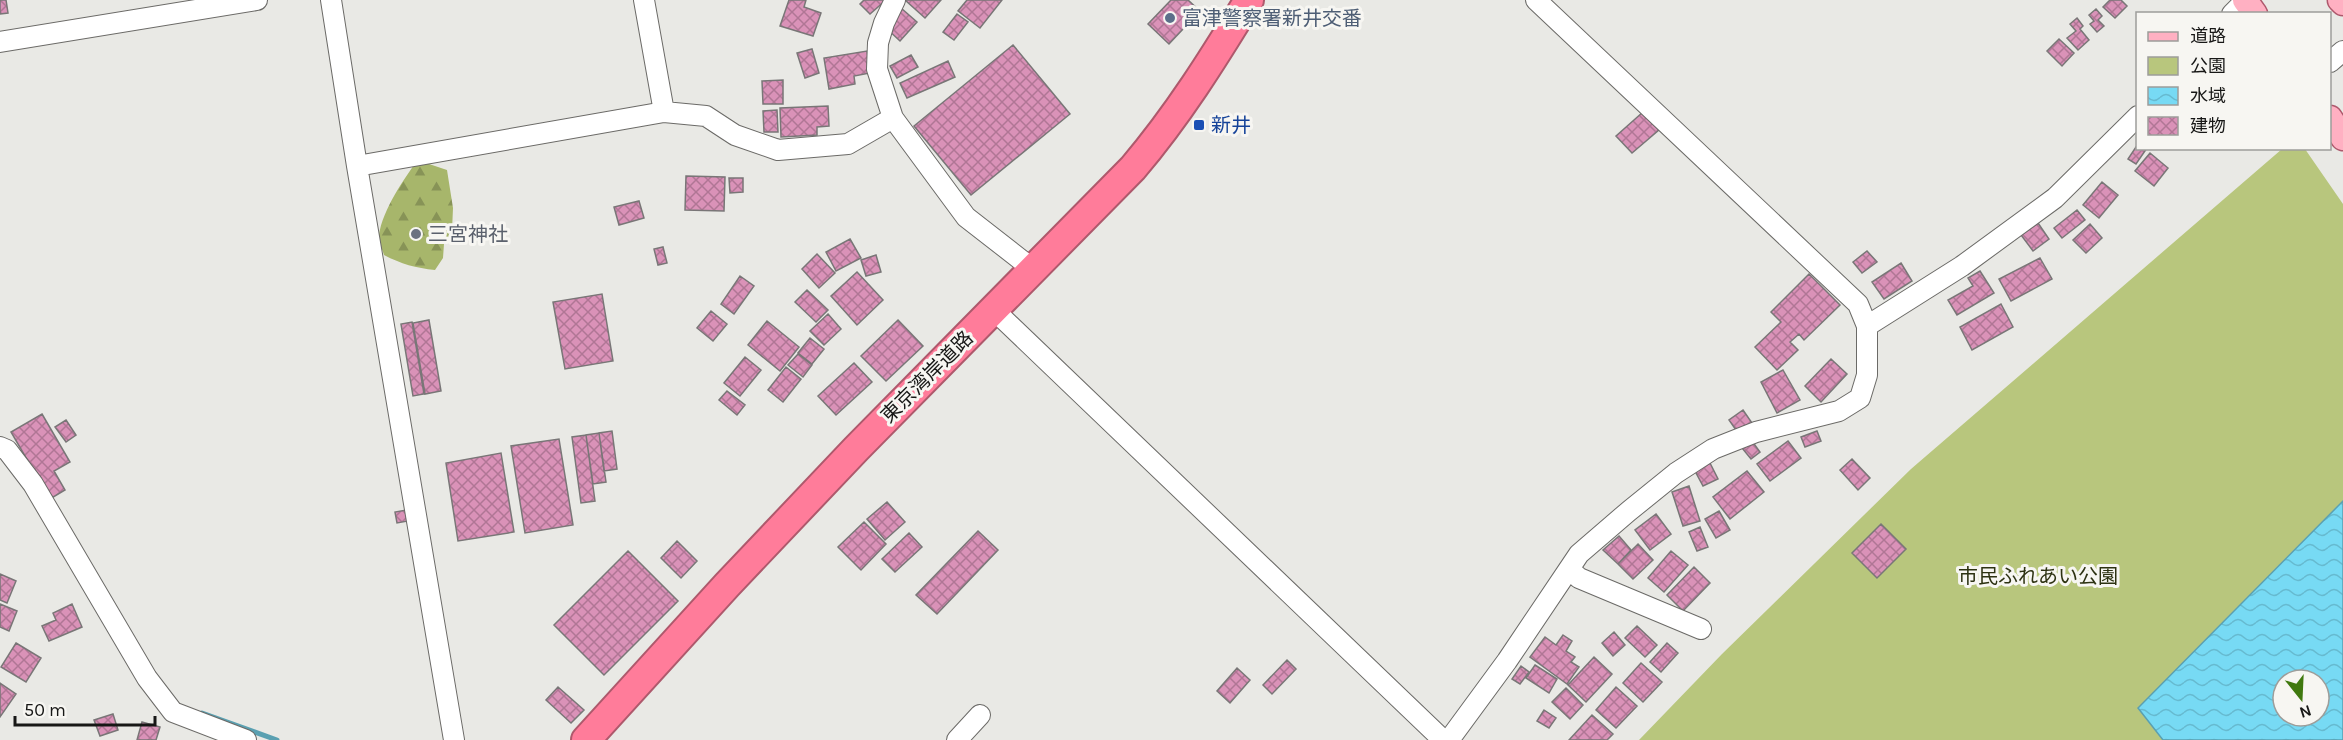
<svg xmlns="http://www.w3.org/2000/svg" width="2343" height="740" viewBox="0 0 2343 740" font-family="Karla,'Noto Sans JP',sans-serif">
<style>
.forest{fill:url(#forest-firs)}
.park{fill:#b8c67d}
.water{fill:url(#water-waves);stroke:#5aa0b1;stroke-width:1.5;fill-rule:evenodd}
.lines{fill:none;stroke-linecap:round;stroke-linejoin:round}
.stream{stroke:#5aa0b1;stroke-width:5}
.building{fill:url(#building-cross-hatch);stroke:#797677;stroke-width:1.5}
.minor-casing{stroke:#6b6a67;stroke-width:22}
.major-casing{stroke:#ae596c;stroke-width:27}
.highway-casing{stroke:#ae596c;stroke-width:32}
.minor{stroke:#fff;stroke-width:20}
.major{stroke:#ffb0c2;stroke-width:24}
.highway{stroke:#ff7c9a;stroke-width:28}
.service-dot{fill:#5c6f8a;stroke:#f7f6f2;stroke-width:2}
.transit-dot{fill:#1a4fb4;stroke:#f7f6f2;stroke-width:2}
.worship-dot{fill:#6b7280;stroke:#f7f6f2;stroke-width:2}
.labels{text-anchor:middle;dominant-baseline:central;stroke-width:6;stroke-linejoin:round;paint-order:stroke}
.service-label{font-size:20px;fill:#4e5e75;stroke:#f7f6f2;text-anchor:start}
.transit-label{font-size:20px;fill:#164399;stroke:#f7f6f2;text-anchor:start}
.worship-label{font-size:20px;fill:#5b616d;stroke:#f7f6f2;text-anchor:start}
.street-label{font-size:20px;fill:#171716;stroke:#f7f6f2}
.park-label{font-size:20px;fill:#2d3212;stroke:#f7f6f2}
</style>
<defs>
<pattern id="forest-firs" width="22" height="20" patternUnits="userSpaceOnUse" patternTransform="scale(1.5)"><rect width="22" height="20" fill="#a7b66b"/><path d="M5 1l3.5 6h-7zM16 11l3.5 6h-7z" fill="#879357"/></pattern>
<pattern id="water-waves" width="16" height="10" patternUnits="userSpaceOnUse" patternTransform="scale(1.5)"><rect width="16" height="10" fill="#77daf4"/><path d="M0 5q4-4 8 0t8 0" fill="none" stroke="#66bad0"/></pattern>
<pattern id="building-cross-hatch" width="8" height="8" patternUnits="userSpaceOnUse" patternTransform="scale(1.5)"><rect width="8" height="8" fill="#da92b8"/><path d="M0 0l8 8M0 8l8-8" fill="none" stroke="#b07695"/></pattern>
</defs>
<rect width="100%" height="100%" fill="#e9e9e5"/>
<path class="forest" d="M426,163L447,170L453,208L452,231L444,244L443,258L435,270C416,268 401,264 384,255C383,251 380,246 379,242C377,219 402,182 414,165Z"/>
<path class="park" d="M2282,149H2305L2343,204V501L2139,708L2163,740H1639L1722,654L1911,469Z"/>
<path class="water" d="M2343,501V740H2163L2138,708ZM2283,680H2319V716H2283Z"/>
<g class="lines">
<path class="stream" d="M202,713L277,740"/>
</g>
<path class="building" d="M0,0H6L8,13L0,14Z
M789,0H806L804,7L821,13L813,36L780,26Z
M864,0H886L870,14L860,4Z
M905,0H941L925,18Z
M967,0H1002L980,28L958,11Z
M1171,0H1188L1200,11L1169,44L1148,24Z
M2110,0H2121L2127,6L2115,18L2103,7Z
M901,8L917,22L900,41L885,27Z
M2096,9L2102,16L2098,20L2104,26L2097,32L2090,24L2094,21L2089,15Z
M957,14L968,22L954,40L943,32Z
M2077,18L2083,26L2080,29L2089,40L2078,50L2067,38L2076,31L2070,24Z
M2059,39L2074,53L2062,66L2047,51Z
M1013,45L1070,114L971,195L914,126Z
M812,49L819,73L805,78L797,53Z
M867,51L870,73L854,76L855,84L829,89L824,58Z
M911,55L918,67L897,78L890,66Z
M948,61L955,77L907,98L900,83Z
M783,80V104H763L762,81Z
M828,106L829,126L817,127V135L781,137L780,108Z
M777,110L778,132H764L763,111Z
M1643,112L1659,130L1632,153L1616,136Z
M2138,144V148H2147L2136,164L2128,159Z
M2150,153L2168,168L2154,186L2135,171Z
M686,176L725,177L724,211L685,210Z
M729,178H743V192L730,193Z
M2102,182L2118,195L2099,218L2083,205Z
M639,201L644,218L619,225L614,207Z
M2077,210L2085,220L2062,238L2054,228Z
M2038,223L2049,239L2033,251L2021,235Z
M2090,224L2102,238L2086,253L2073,240Z
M850,239L861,258L836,271L826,252Z
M663,247L667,263L658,265L654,249Z
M1867,251L1877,262L1862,273L1853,262Z
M817,254L835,273L819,288L802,269Z
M876,255L881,272L866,276L861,260Z
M2040,258L2052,279L2011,301L1999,279Z
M1901,263L1912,281L1884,299L1872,282Z
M1980,271L1994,293L1957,315L1948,300L1973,286L1968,278Z
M857,272L883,300L857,325L831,296Z
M1809,274L1840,305L1804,340L1799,334L1790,342L1798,350L1777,370L1755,347L1781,322L1771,312Z
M740,276L754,286L734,314L721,304Z
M807,290L828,310L816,322L795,302Z
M602,294L613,361L565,369L553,302Z
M2001,304L2013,327L1972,350L1960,327Z
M711,311L727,324L713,341L697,328Z
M828,314L841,329L824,345L810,331Z
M429,320L441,391L425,394L413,323Z
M898,320L923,346L886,381L861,356Z
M767,321L799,347L780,371L748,345Z
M412,322L424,394L413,396L401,324Z
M810,338L824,349L812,364L798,353Z
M798,354L812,365L803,377L788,365Z
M745,357L761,370L740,396L724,383Z
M1831,359L1847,374L1821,402L1805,386Z
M854,363L872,382L836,415L818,396Z
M786,367L801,379L783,402L768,390Z
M1783,370L1800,400L1777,413L1761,382Z
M727,391L745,405L737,415L719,400Z
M1743,410L1752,423L1738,433L1729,420Z
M42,414L70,462L54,471L65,490L50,499L11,432Z
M66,420L76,435L66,442L55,427Z
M612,431L617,469L604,471L599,433Z
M1817,431L1821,441L1805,447L1801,437Z
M599,433L606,482L593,484L586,435Z
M586,435L595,501L581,503L572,437Z
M559,439L573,525L525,533L511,446Z
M1752,441L1760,452L1751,459L1742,448Z
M1788,441L1801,458L1770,481L1757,464Z
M501,453L514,532L458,541L446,463Z
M1852,459L1870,478L1858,490L1840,470Z
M1710,463L1718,479L1703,486L1695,471Z
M1747,471L1764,492L1730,519L1713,497Z
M1689,486L1700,521L1683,526L1672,492Z
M887,502L905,522L885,540L867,519Z
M406,510L408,521L397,523L395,512Z
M1719,511L1730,530L1716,538L1705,519Z
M1656,514L1671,534L1650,550L1635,530Z
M864,522L886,544L861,570L838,547Z
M1881,524L1906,549L1877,578L1852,553Z
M1700,527L1708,547L1697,551L1689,532Z
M978,531L998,550L937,614L916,595Z
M909,533L922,547L895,572L882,559Z
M1619,536L1631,550L1618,564L1603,550Z
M677,541L697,561L681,578L661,558Z
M1638,544L1653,560L1633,579L1618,564Z
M628,551L678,601L604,675L554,625Z
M1671,551L1688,565L1664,592L1648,578Z
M1694,567L1710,583L1683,611L1667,595Z
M0,574L16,581L7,603L0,600Z
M0,604L17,611L9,631L0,627Z
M72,604L82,627L49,641L42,626L56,620L53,613Z
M1637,626L1657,645L1645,657L1625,638Z
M1614,632L1625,645L1613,656L1602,643Z
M1563,635L1572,641L1566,651L1575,657L1571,662L1579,667L1567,684L1530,657L1545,637L1556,645Z
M16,643L41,658L26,682L1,667Z
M1667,643L1678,653L1661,672L1650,662Z
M1594,657L1612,674L1586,702L1568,685Z
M1287,660L1296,669L1272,694L1263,685Z
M1641,663L1662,682L1643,702L1623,683Z
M1535,665L1557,679L1549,693L1526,678Z
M1521,666L1529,672L1520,684L1512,679Z
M1237,668L1250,680L1230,703L1217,691Z
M0,683L16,694L0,717Z
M558,687L584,710L571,723L546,700Z
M1616,687L1637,706L1616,728L1596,710Z
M1566,688L1583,705L1570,719L1552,702Z
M1544,710L1556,718L1549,728L1537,721Z
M113,714L118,730L100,736L94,720Z
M1592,715L1613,734L1607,740H1569Z
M142,722L160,727L156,740H137Z"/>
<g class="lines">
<g class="minor-casing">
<path id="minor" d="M331,0L357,166L454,740
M644,0L664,112
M895,0L884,23L878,43L877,69L893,118L966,217L1034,270
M2232,14L2245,1
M0,42L257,0
M2330,62L2343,51
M357,166L664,112L706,116L735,135L778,150L848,144L893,118
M994,310L1443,740
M1867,326L1962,266L2055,198L2138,116
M0,447L7,450L33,484L147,678L173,712L246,740
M1569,569L1579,578L1701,629
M957,740L980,715
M1449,740L1507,661L1579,554L1629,511L1676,473L1713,449L1756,432L1839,411L1860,398L1867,375V326L1858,304L1536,0"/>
</g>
<g class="major-casing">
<path id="major" d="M2245,0L2255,14
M2340,0L2343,3
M2330,118L2343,138"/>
</g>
<g class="highway-casing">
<path id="highway" d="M586,740L727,585L856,449L1133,168C1178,115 1213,59 1249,0"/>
</g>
<use href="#minor" class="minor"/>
<use href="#major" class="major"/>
<use href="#highway" class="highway"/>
</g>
<circle class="service-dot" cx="1170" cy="18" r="6"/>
<rect class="transit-dot" x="1193" y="119" width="12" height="12" rx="3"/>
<circle class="worship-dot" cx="416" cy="234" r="6"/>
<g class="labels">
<g class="service-label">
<text x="1182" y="18">富津警察署新井交番</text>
</g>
<g class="transit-label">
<text x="1211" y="125">新井</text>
</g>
<g class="worship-label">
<text x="428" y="234">三宮神社</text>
</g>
<g class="street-label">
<text transform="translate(927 377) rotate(-45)">東京湾岸道路</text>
</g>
<g class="park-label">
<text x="2038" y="576">市民ふれあい公園</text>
</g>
</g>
<rect x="2136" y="12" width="195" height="138" fill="#f7f6f2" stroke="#9d9d9a" stroke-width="1.5"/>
<rect x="2148" y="32" width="30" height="9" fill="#ffb0c2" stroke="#9d9d9a" stroke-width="1.5"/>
<text x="2190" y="42" font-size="18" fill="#171716">道路</text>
<rect x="2148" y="57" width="30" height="18" fill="#b8c67d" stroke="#9d9d9a" stroke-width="1.5"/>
<text x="2190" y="72" font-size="18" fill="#171716">公園</text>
<rect x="2148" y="87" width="30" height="18" fill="url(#water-waves)" stroke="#9d9d9a" stroke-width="1.5"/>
<text x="2190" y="102" font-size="18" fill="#171716">水域</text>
<rect x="2148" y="117" width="30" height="18" fill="url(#building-cross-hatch)" stroke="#9d9d9a" stroke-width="1.5"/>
<text x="2190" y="132" font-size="18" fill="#171716">建物</text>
<g transform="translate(2301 698) rotate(162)"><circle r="28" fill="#f7f6f2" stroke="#9d9d9a" stroke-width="1.5"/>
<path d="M0-4.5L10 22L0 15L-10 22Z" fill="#40790f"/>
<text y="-9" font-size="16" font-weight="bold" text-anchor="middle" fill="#171716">N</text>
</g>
<path d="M15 716v9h140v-9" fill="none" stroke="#171716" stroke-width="3"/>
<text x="24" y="716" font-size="18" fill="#171716" stroke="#f7f6f2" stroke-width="4.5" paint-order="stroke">50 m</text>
</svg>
